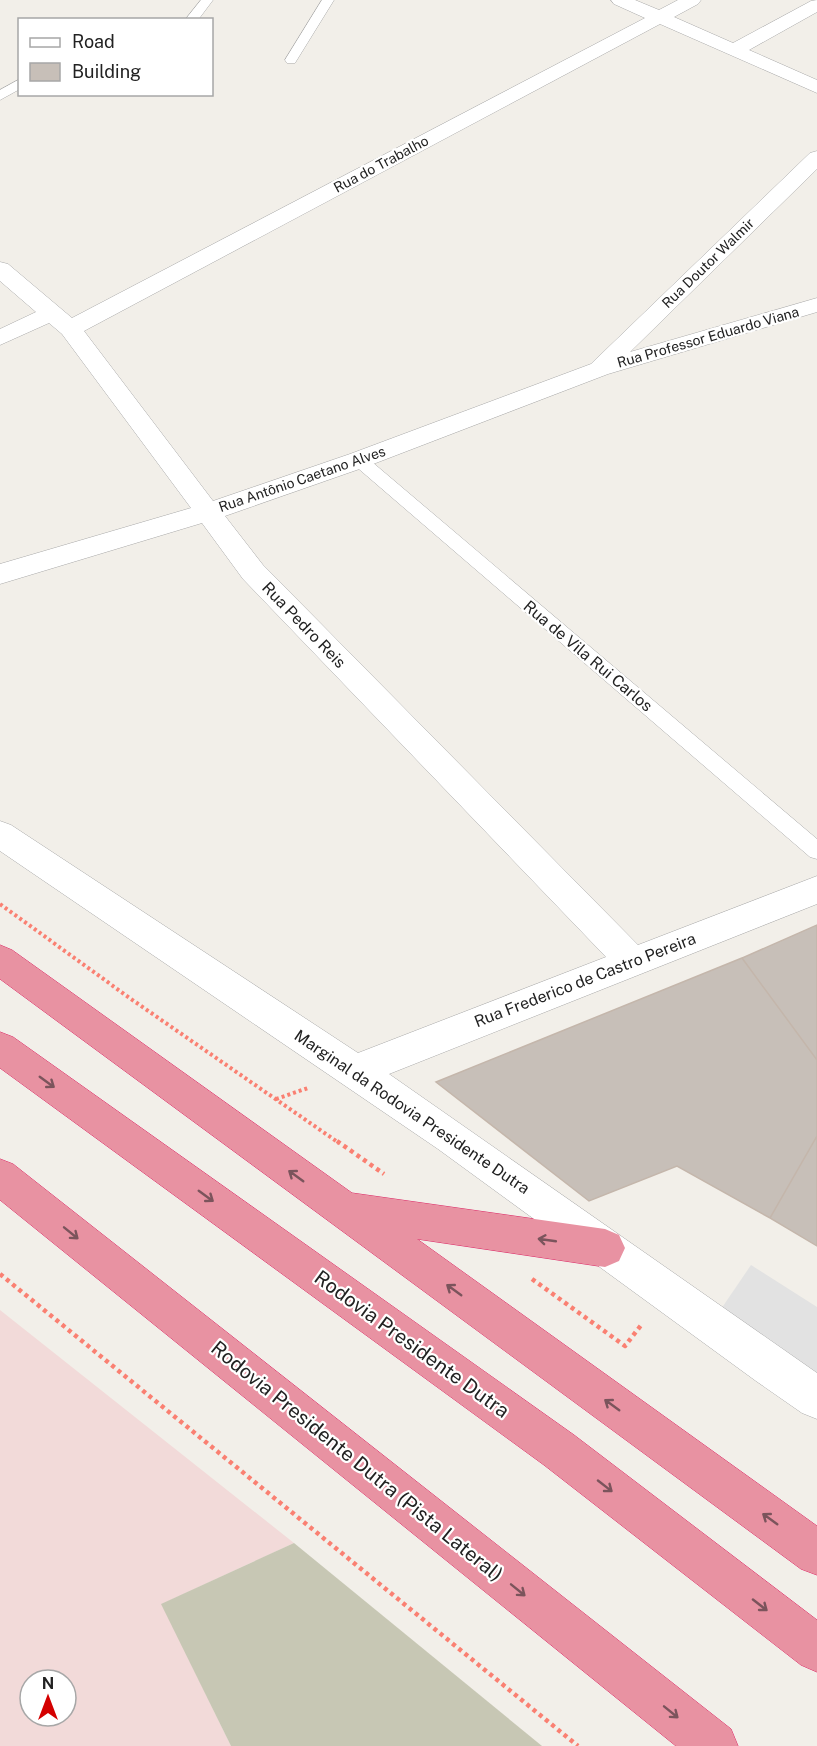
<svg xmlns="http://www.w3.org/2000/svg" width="817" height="1746" viewBox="0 0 817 1746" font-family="'Public Sans',sans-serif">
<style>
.commercial{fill:#f2dad9;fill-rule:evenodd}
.construction{fill:#c7c7b4}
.parking{fill:#e2e2e2}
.building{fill:#c7bfb8;stroke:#c4b6ab;stroke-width:1.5}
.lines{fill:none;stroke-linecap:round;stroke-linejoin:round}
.lane-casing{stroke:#a9a9a9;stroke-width:1}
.street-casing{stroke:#a9a9a9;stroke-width:1}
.highway-casing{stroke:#dc2a67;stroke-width:1}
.path-far1{stroke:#fa8072;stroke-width:4;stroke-dasharray:3 3;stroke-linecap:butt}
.path{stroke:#fa8072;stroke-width:4.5;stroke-dasharray:4 4;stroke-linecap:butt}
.lane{fill:#fff;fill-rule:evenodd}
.street{fill:#fff;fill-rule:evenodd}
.highway{fill:#e892a2;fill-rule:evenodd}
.oneway{stroke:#7b545c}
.labels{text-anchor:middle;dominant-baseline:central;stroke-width:4.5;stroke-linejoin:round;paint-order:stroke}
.far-street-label{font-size:14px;fill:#222;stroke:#fff}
.street-label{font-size:16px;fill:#222;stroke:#fff}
.near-street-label{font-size:20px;fill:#222;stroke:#fff}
</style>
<rect width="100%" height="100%" fill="#f2efe9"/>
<path class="commercial" d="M0,1310L294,1543L162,1604L231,1746H0ZM30,1680H66V1716H30Z"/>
<path class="construction" d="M294,1543L542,1746H231L161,1604Z"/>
<path class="parking" d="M751,1265L817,1307V1385L717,1315Z"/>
<path class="building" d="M817,925V1060L742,958Z
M742,958L817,1060V1136L770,1218L677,1166L589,1201L436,1082Z
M817,1136V1246L770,1218Z"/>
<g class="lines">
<g class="lane-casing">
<path id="lane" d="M201,0H213L198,20H185Z
M322,0H334L295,63H287L285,60Z
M20,79V89L0,100V90Z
M359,455L365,456L817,839V859L810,857L353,464L351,460L353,456Z"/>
</g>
<g class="street-casing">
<path id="street" d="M611,0H635L659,10L678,0H701L698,4L674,17L733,43L811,1L817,0V12L749,50L817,80V93L660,24L84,331L213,501L350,454L591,364L810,153L817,151V169L630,352L817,298V312L608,374L368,466L225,516L263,565L638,945L817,876V904L389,1074L817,1373V1419L802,1413L756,1381L438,1149L0,851V821L11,825L358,1053L606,957L243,579L202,523L0,584V564L191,508L62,334L49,323L0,345V329L36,312L0,281V262L8,264L72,318L645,18L614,4Z"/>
</g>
<g class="highway-casing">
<path id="highway" d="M0,945L12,950L352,1193L605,1229L619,1235L625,1248L619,1261L605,1267L417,1239L817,1526V1575L801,1569L0,979Z
M0,1032L13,1037L574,1435L817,1620V1672L801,1665L544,1465L0,1068Z
M0,1159L13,1164L731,1729L738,1746H676L0,1200Z"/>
</g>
<path class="path-far1" d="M0,904L131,999L339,1143
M276,1099L308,1088"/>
<path class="path" d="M337,1141L384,1174
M0,1274L578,1746
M532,1279L625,1346L642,1324"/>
<use href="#lane" class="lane"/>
<use href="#street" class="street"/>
<use href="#highway" class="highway"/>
</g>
<defs><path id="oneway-shaft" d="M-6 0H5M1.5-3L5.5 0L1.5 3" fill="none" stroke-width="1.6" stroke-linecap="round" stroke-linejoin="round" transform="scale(1.5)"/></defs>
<g class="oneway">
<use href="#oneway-shaft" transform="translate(47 1082) rotate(36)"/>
<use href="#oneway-shaft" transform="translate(296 1176) rotate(-144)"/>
<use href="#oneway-shaft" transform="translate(206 1196) rotate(36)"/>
<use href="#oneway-shaft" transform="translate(71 1233) rotate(39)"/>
<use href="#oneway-shaft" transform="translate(547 1240) rotate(-172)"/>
<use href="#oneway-shaft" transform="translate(454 1290) rotate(-144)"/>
<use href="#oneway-shaft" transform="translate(612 1405) rotate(-144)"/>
<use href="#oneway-shaft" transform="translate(605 1486) rotate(38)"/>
<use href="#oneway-shaft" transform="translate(770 1519) rotate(-144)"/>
<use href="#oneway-shaft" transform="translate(518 1590) rotate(39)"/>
<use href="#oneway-shaft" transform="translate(760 1605) rotate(38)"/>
<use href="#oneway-shaft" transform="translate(671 1712) rotate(39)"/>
</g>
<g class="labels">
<g class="far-street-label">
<text transform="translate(381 164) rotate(-28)">Rua do Trabalho</text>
<text transform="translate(708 263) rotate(-44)">Rua Doutor Walmir</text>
<text transform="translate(708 337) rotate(-16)">Rua Professor Eduardo Viana</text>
<text transform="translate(302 479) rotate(-19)">Rua Antônio Caetano Alves</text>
</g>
<g class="street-label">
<text transform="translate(304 625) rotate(46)">Rua Pedro Reis</text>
<text transform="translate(588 656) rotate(40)">Rua de Vila Rui Carlos</text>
<text transform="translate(585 980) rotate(-21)">Rua Frederico de Castro Pereira</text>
<text transform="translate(412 1112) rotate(34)">Marginal da Rodovia Presidente Dutra</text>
</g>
<g class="near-street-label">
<text transform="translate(412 1344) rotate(36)">Rodovia Presidente Dutra</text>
<text transform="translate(357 1461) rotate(39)">Rodovia Presidente Dutra (Pista Lateral)</text>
</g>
</g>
<rect x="18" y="18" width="195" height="78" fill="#ffffff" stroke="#a7a7a7" stroke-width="1.5"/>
<rect x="30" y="38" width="30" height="9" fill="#ffffff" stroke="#a7a7a7" stroke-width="1.5"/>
<text x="72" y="48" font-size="18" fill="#222222">Road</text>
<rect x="30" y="63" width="30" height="18" fill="#c7bfb8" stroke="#a7a7a7" stroke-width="1.5"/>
<text x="72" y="78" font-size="18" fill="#222222">Building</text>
<g transform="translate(48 1698)"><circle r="28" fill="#ffffff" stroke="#a7a7a7" stroke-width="1.5"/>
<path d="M0-4.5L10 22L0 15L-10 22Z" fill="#d40000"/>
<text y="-9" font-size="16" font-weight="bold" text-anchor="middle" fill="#222222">N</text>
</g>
</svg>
